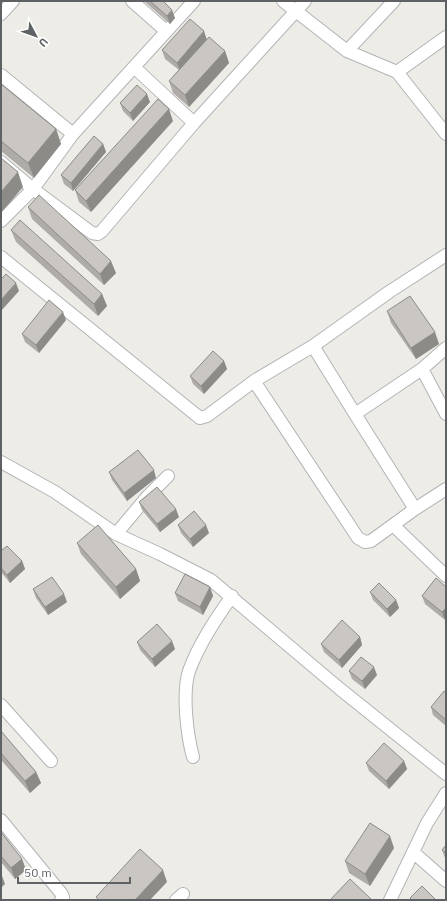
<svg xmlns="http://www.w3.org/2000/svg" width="447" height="901" viewBox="0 0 447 901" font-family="'IBM Plex Sans',sans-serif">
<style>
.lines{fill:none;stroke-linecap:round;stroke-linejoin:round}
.minor-casing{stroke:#b1b4b7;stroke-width:14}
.minor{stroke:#fff;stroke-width:12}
.wall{fill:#aeaba8}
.shaded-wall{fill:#8d8b88}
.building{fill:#cac7c3;stroke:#8d8b88}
</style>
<rect width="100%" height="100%" fill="#eeece6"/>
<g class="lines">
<g class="minor-casing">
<path id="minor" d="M132,1L166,31
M283,1L347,51L394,1
M1,14L13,1
M347,51L397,72L446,134
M134,67L194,123
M397,72L446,37
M1,75L73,134
M1,162L33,189L92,233L98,234L102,231L194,123L305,1
M1,221L33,189L73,134L194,1
M1,257L200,418L207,416L254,381L313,346L355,414
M313,346L389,292L446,255
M446,348L422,369L355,414L415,509L393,525L446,576
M422,369L446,414
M254,381L358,538L365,542L371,541L393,525
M1,462L55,492L116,534L160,554L211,580L340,689L446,774
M415,509L446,489
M116,534L147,497L168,476
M1,705L51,761
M193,757C187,735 182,693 189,671C199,644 215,620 232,596
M1,820L61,893L63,897L61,900
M413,852L446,881
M176,900L183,894
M390,900L427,823L446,793"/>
</g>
<use href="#minor" class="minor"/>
</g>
<path class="wall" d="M144,1H163L175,18L170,24Z
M207,39L225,51L229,63L189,107L173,93L169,81L179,70L165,59L162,50Z
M1,84L56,129L61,144L34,178L1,151Z
M150,102L133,121L123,111L120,103Z
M173,121L91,212L79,202L75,190Z
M103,144L106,152L73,191L64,184L61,175Z
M28,207L116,273L104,285L32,219Z
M11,230L102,294L107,306L98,316L16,242Z
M387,311L439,344L416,359L391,323Z
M66,320L39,353L25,342L22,334Z
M224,361L227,369L204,394L193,384L190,376Z
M109,472L156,478L127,501L112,480Z
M139,502L179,517L160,532L142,510Z
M178,525L209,533L193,547L181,533Z
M77,543L136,569L140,581L120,599L81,554Z
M1,551L22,561L25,569L10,583L1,572Z
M436,578L445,620L425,604L422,596Z
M210,587L213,596L203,615L178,601L175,593Z
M33,589L67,602L48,615L36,598Z
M370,592L396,600L399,608L390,617L373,600Z
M360,637L362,645L342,668L324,652L321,644Z
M137,642L175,649L155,667L140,650Z
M349,671L377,675L365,689L352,679Z
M446,693V726L433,715L431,707Z
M1,731L36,772L41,783L30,793L1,760Z
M404,761L407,769L389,789L369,771L366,763Z
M1,832L22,859L26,870L15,879L1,862Z
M446,845V859L445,858L442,850Z
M394,848L370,886L349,873L345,861Z"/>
<path class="shaded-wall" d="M172,10L175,18L170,24L167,16Z
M204,31L207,40L180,71L177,63Z
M225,51L229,63L189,107L185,95Z
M147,94L150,102L133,121L130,113Z
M169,109L173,121L91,212L86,201Z
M56,129L61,144L34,178L28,163Z
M103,144L106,152L73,191L71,183Z
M18,172L23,187L1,213V192Z
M111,261L116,273L104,285L100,274Z
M16,283L19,291L1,311V300Z
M102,294L107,306L98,316L94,304Z
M63,312L66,320L39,353L36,345Z
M435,332L439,344L416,359L411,348Z
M224,361L227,369L204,394L201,386Z
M154,470L156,478L127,501L124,493Z
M176,509L179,517L160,532L157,524Z
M206,525L209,533L193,547L190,539Z
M22,561L25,569L10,583L7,575Z
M136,569L140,581L120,599L116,587Z
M210,587L213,596L203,615L200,607Z
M64,594L67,602L48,615L45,607Z
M396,600L399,608L390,617L387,609Z
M446,608V619L445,620L442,612Z
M360,637L362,645L342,668L339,660Z
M172,641L175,649L155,667L152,659Z
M374,667L377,675L365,689L362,681Z
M404,761L407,769L389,789L386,781Z
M36,772L41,783L30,793L25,781Z
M390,836L394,848L370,886L365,874Z
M22,859L26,870L15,879L11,868Z
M163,870L167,882L150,900H135Z
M1,873L5,884L1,888Z"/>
<path class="building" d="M150,1H163L172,10L167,16Z
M190,19L204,31L177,63L162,50Z
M209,37L225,51L185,95L169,81Z
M1,84L56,129L28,163L1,141Z
M137,85L147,94L130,113L120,103Z
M158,99L169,109L86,201L75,190Z
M94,136L103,144L71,183L61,175Z
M1,158L18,172L1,192Z
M39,195L111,261L100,274L28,207Z
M20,220L102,294L94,304L11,230Z
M6,274L16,283L1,300V279Z
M410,296L435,332L411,348L387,311Z
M49,300L63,312L36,345L22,334Z
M213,351L224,361L201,386L190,376Z
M138,450L154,470L124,493L109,472Z
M157,487L176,509L157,524L139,502Z
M194,511L206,525L190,539L178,525Z
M98,525L136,569L116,587L77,543Z
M7,546L22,561L7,575L1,568V551Z
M185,574L210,587L200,607L175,593Z
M52,577L64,594L45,607L33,589Z
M436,578L446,587V608L442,612L422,596Z
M379,583L396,600L387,609L370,592Z
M342,620L360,637L339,660L321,644Z
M157,624L172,641L152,659L137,642Z
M361,657L374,667L362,681L349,671Z
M444,691L446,693V720L431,707Z
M1,731L36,772L25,781L1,753Z
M384,743L404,761L386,781L366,763Z
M370,823L390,836L365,874L345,861Z
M1,832L22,859L11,868L1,856Z
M446,845V853L442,850Z
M140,849L163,870L135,900H99L96,897Z
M350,879L372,900H330Z
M422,886L436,900H412L410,898Z"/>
<rect width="447" height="901" fill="none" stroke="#5e6265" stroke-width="4"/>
<g transform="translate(36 36) rotate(131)" stroke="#ffffff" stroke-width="3" paint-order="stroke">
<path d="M0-3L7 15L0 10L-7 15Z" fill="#5e6265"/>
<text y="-6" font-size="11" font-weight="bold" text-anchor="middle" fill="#5e6265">U</text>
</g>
<path d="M18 877v6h112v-6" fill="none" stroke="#5e6265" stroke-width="2"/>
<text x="24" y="877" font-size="12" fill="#5e6265" stroke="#ffffff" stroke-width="3" paint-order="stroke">50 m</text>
</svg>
